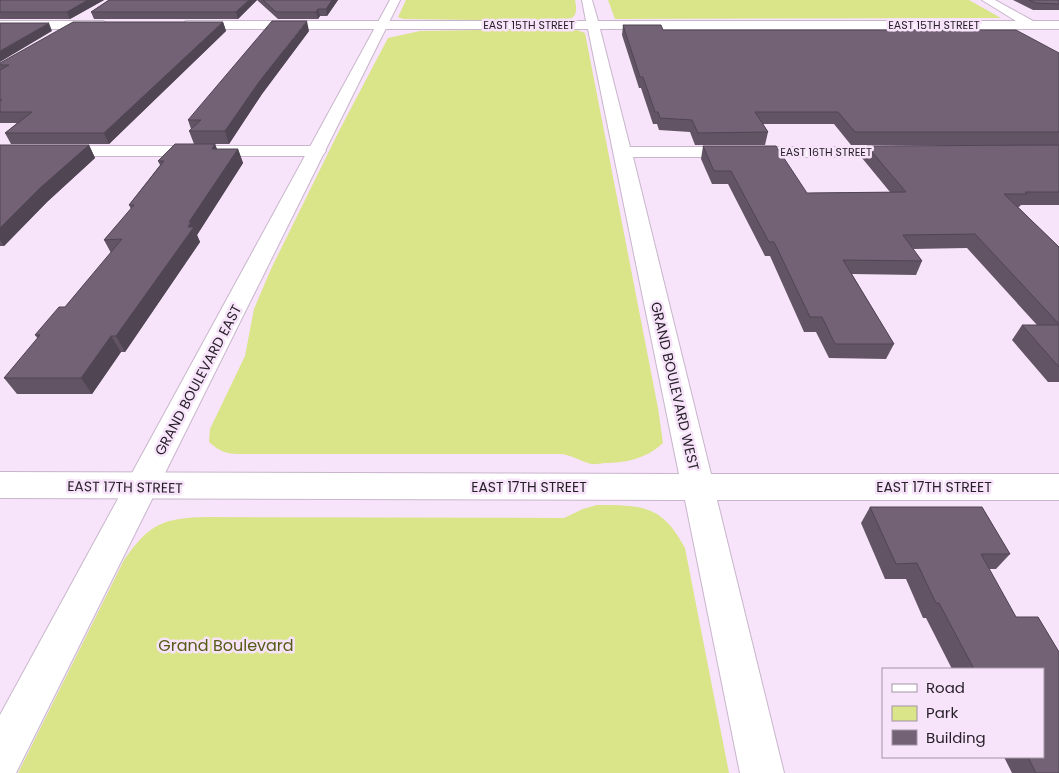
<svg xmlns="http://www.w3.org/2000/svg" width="1059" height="773" viewBox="0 0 1059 773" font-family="Poppins,sans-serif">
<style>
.green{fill:#dae489}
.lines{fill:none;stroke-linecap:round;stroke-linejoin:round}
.minor-casing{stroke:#c8b5cb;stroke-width:2}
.major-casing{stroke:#c8b5cb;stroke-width:2}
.minor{fill:#fff;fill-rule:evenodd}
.major{fill:#fff;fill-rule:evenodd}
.wall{fill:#635465}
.shaded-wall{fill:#504553}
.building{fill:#736276;stroke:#504553}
.labels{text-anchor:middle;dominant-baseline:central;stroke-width:5;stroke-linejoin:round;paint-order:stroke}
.far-street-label{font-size:11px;fill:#261f27;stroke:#f7e3fa}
.street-label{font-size:14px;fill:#261f27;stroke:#f7e3fa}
.near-park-label{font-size:16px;fill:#565b15;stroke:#f7e3fa}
</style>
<rect width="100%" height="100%" fill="#f7e3fa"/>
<path class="green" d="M406,0H575C580,23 567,20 548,21L403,19L398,17Z
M608,0H969L1001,18L615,19Z
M550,29H574L585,33L658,408L663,443C646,459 625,463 604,463C598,464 592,465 588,463C578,460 571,455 561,454H239C226,454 219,451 209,442L210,429L245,356L254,309L271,269L339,131L388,38L420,31Z
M597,505C642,505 662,505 685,548L729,773H18L124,560C150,523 163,518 208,517L564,518L583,509Z"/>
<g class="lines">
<g class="minor-casing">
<path id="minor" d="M582,0H592L598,21H1016L982,0H995L1033,21H1059V29H600L630,147H902L908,148L911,152L908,156L902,157H633L711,474H1059V500H717L784,773H740L685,500L0,498V472L679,474L588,29H186L180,25L186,21H586Z
M0,21H103L109,25L103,29H0Z
M0,146H317L323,147L326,151L323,155L317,156H0Z"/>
</g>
<g class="major-casing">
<path id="major" d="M390,0H400L16,773H0V715Z"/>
</g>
<use href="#minor" class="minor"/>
<use href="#major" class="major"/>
</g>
<path class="wall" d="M0,0H104L70,19H0Z
M109,0H338L327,16H320L318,19H278L257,0L238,19H94L91,12Z
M1013,0H1059V10H1033Z
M223,22L226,31L109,144H11L5,133L17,123H0V63Z
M623,25L663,30L1059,53V145H851L834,124H763L768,132L765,145H695L690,132L659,130L657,124H653L641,88H639L622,35Z
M309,31L262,94L229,144H215L217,149H238L243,163L197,235L200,242L125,352H121L92,394H17L4,378L38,339L35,335L65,307L111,253L104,240L131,209L129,205L160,165L158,161L194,144L189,131L191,129L188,120Z
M0,145H89L95,158L47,202L4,246H0Z
M1059,145V205H1021L1019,207H1018L1059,247V382H1048L1012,340L1022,325H1037L967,248L913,249L922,261L916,275L852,274L894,344L886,359L829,358L816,332H804L770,256H765L728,184H712L701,159L703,146L807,193L890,192L862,158L867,146Z
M870,507H982L1010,554L996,569H989L1016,617H1038L1059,652V773H1012L1004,757H1043V669H952L926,618H923L906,579H885L861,523Z"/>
<path class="shaded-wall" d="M88,0H104L70,19L67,12Z
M249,0H257L238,19L236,12Z
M332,0H338L327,16L326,9Z
M318,9L320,16L318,19L316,12Z
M307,21L309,31L262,94L229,144L225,131L259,82Z
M223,22L226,31L109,144L104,133Z
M49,23L52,31L0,62V51Z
M215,144L220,158L212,149Z
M89,145L95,158L47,202L4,246L0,240V228L40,188Z
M238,149L243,163L197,235L200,242L125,352L116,336L188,227L189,222Z
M111,336L121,352L92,394L81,378Z"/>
<path class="building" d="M0,0H88L67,12H0Z
M109,0H249L236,12H91Z
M263,0H332L326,9H318L316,12H276Z
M1029,0H1059V4L1036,3Z
M272,21H307L259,82L225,131H189L201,120H188Z
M73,22H223L104,133H5L32,112H0V101L2,100H0V70L9,65H0V63Z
M0,23H49L0,51Z
M623,25H661L663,30H1016L1059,53V132H855L838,112H755L768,132L698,133L692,120L660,118L658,112H655L643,77H640Z
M175,144H215L212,149H238L189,222H191L188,227H194L116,336H111L81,378H4L40,335H35L59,307H65L122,239L104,240L134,205H129L164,161H158Z
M0,145H89L40,188L0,228Z
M1059,145V192H1025L1027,194H1004L1059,247V324L975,234L903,235L922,261L843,260L894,344H835L822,317H810L774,242H769L731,171H714L703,146H776L807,193L906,192L867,146Z
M1022,325H1059V367Z
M870,507H982L1010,554H981L1016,617H1038L1059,652V773H1036L1028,757H1043V669H974L939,603H936L917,563L896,564Z"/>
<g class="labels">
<g class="far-street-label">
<text x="529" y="25">EAST 15TH STREET</text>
<text x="934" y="25">EAST 15TH STREET</text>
<text x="826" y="152">EAST 16TH STREET</text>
</g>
<g class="street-label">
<text transform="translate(198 380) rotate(-62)">GRAND BOULEVARD EAST</text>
<text transform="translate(675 386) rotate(77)">GRAND BOULEVARD WEST</text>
<text transform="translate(125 487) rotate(1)">EAST 17TH STREET</text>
<text x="529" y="487">EAST 17TH STREET</text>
<text x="934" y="487">EAST 17TH STREET</text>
</g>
<g class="near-park-label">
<text x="226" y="645">Grand Boulevard</text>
</g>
</g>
<rect x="882" y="668" width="162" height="90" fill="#f7e3fa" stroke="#a395a6"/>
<rect x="892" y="684" width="25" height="8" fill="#ffffff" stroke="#a395a6"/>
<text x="926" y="693" font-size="15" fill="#261f27">Road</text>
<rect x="892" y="706" width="25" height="15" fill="#dae489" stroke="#a395a6"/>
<text x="926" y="718" font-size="15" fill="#261f27">Park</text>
<rect x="892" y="730" width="25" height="15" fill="#736276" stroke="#a395a6"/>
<text x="926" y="743" font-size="15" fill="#261f27">Building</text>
</svg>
